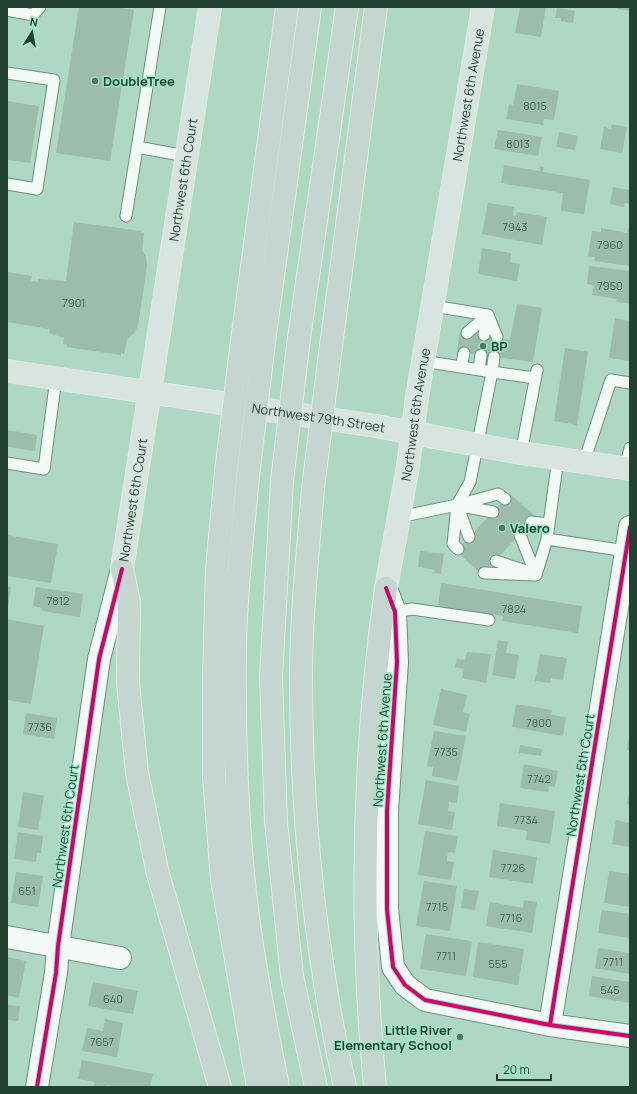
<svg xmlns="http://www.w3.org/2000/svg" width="637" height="1094" viewBox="0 0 637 1094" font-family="Manrope,sans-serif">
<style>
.building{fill:#9cbcae}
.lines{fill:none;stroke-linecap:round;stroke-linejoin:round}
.service-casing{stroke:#6e8f82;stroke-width:13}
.minor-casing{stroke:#6e8f82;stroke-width:24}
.primary-casing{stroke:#dbede5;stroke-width:24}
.motorway-casing{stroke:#dbede5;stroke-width:24}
.service{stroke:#f3f9f6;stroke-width:11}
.minor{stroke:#f3f9f6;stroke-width:22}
.primary{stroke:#d7e4df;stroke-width:22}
.motorway{stroke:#c5d5cf;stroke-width:22}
.motorway-bridge-casing{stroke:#dbede5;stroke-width:24;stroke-linecap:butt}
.motorway-bridge{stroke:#c5d5cf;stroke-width:22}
.cycleway-casing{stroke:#9ee8c9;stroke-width:6}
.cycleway{stroke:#d6006c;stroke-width:4}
.poi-dot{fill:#537668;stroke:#9ee8c9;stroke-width:1.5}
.labels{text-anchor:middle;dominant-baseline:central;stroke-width:3;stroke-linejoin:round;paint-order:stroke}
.number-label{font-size:11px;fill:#406053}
.poi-label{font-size:13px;font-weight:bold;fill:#224135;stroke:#9ee8c9;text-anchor:start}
.street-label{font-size:13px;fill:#224135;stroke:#9ee8c9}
</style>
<rect width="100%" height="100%" fill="#afd7c6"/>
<path class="building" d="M79,7H113L134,10L110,161L56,153Z
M520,7H546L541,37L515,33Z
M617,7H630V11L617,9Z
M557,8L575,11L573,23L561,21V18H555Z
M517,84L559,91L554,120L544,119L543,125L506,119L509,104L513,105Z
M7,101L39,106L30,163L7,160Z
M612,124L627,127L622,153L600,149L604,127L611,129Z
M498,130L542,137L538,156L494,149Z
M559,132L578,136L575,150L556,147Z
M504,165L540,171V166L544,167L543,172L590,180L584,214L561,211L563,193L501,183Z
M613,187L630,190V204L625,203L624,207L610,204Z
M488,203L514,207L513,216H516L517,212L547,217L542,245L482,234Z
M74,222L141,231V232L144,233L142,250L146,256L147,266L138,326L134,333L127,340L124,354L121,353V355L67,347V345L63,344L64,338L49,333L50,329L7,322V272L32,276L31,281L38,282L39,279L66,281Z
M601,228L627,233L628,228H630V266L594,261L595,257L588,256L592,231L601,232Z
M482,248L511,253L510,262L520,264L517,281L478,274Z
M589,266L630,271V304L616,302L617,299L592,295L594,285L587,284Z
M517,304L542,308L533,362L457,352L460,331L510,340Z
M615,318L630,321V361L609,358Z
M565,348L588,352L577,425L554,421Z
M7,430L37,435L35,451L7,447Z
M510,494L536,517L482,575L456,551Z
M7,535L58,544L51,583L7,576Z
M420,551L444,554L441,574L434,573L435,570L418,567Z
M441,583L582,606L578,633L502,621L503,616L438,606Z
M7,586L11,587L8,607H7Z
M36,587L83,594L80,617L42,611V608L33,606Z
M7,619L44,626L31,704L7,700Z
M498,640L508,642L506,653L519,655L515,679L492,675Z
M467,652L491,654L486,683L462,678L464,669L455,667L457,659L465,660Z
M540,654L567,658L563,680L551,678L550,683L535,681Z
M441,689L467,695L463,712L470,714L466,732L433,725Z
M516,704L552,710L551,715L566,717L563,736L512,727Z
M26,713L57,718L54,739L23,734Z
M434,731L466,736L457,781L432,776L433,767L427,766Z
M629,735H630V751L627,750Z
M520,745L542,749L541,756L519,753Z
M524,764L558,771L555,787L549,786L548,792L520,788Z
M426,780L459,786L457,803L449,802L448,811L455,812L452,830L418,824Z
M23,792L44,796L38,830L18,827Z
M629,792H630V805L627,804Z
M500,803L555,811L550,844L526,840L527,831L497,826Z
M616,820L630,823V847L612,844Z
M425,831L458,836L455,853L448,852L447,861L454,862L451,880L418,875Z
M18,832L43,836L41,853H37L36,862L14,859Z
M493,850L537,857L533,884L489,877Z
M609,871L630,874V907L604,903Z
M16,872L43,876L38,907L11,903Z
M424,881L457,886L450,931L416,926Z
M464,889L479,891L475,910L461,908Z
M524,900L537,902L532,933L486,926L490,902L523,908Z
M602,910L630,914V938L598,933Z
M426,934L472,941L466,976L420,969Z
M478,942L524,949L518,985L473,977Z
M598,948L630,953V974L595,968Z
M7,957L26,961L19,998L7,995Z
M592,976L630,982V1003L589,996Z
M93,982L138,991L133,1014L88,1006Z
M7,1005L20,1006L18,1021L7,1020Z
M105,1019L123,1023L117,1057L82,1051L87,1028L103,1031Z
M82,1060L153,1074L150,1087H118L107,1085V1087H94V1082L78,1079Z"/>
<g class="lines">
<g class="service-casing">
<path id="service" d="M7,10L33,15L40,7
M7,73L54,80L37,189L7,184
M137,147L186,156
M126,216L160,7
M433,306L488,315L484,335
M467,333L488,315L497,337
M494,357L492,372L535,378
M461,367L464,353
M479,370L481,355
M521,453L537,370
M558,458L547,539L626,551
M584,462L611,380L630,383
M7,463L44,469L56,378
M625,469L630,448
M457,505L498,494L505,499
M457,505L453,544L458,549
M461,506L493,512
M458,507L469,537
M399,517L457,505L470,482L492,372L423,361
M531,522L549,524
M520,535L536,575
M496,561L526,571
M484,573L536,575
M536,575L547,539
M395,612L412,609L489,620"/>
</g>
<g class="minor-casing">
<path id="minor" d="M386,588L395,612L397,662L387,811V909L393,967L405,985L425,1000L550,1025L630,1036
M7,937L120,958
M550,1025L630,527
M37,1087L56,973L58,946L99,659L122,569"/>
</g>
<g class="primary-casing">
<g id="primary">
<path id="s1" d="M7,371L376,426L521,453L630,469"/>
<path id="s2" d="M122,569L210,7"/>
<path id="s3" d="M386,588L408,466L417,397L483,7"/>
</g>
</g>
<g class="motorway-casing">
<path id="motorway" d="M243,333L287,7
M265,334L310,7
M299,338L347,7
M331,346L376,7
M226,471L217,569L214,675V776L222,880L258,1087
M248,476C243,532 236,589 235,645C234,721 236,798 243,874C250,945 264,1017 278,1087
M282,481L271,677L276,822L292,976L316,1087
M313,488C308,551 301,615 301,678C301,816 315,953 345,1087
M122,569L129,603L128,683L137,773L158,874L220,1087
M375,1087C359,920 363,754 386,588"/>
</g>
<use href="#service" class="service"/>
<use href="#minor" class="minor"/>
<use href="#primary" class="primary"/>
<use href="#motorway" class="motorway"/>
<g class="motorway-bridge-casing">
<path id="motorway-bridge" d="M226,471L243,333
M248,476L265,334
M282,481L299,338
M313,488L331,346"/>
</g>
<use href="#motorway-bridge" class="motorway-bridge"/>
<g class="cycleway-casing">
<path id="cycleway" d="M386,588L395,612L397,662L387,811V909L393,967L405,985L425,1000L550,1025L630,1036
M550,1025L630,527
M37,1087L56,973L58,946L99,659L122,569"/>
</g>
<use href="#cycleway" class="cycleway"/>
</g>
<g class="poi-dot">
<circle cx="95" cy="81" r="4"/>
<circle cx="483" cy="346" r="4"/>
<circle cx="502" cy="528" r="4"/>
<circle cx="460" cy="1037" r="4"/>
</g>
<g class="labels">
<g class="number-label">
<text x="535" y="105">8015</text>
<text x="518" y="143">8013</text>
<text x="515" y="226">7943</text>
<text x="610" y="244">7960</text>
<text x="610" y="285">7950</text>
<text x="74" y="302">7901</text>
<text x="58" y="600">7812</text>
<text x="514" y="608">7824</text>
<text x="539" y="722">7800</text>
<text x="40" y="726">7736</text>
<text x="446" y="751">7735</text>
<text x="539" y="778">7742</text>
<text x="526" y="819">7734</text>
<text x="513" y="867">7726</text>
<text x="27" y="890">651</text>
<text x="437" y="906">7715</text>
<text x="511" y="917">7716</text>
<text x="446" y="955">7711</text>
<text x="613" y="961">7711</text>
<text x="498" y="963">555</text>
<text x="610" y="989">545</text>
<text x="113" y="998">640</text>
<text x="102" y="1041">7657</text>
</g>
<g class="poi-label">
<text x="103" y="81">DoubleTree</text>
<text x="491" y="346">BP</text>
<text x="510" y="528">Valero</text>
<text x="452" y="1030" text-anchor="end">Little River<tspan x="452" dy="15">Elementary School</tspan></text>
</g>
<g class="street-label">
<text stroke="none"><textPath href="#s3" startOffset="500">Northwest 6th Avenue</textPath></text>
<text stroke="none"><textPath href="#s2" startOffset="394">Northwest 6th Court</textPath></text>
<text stroke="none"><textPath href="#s3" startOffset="176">Northwest 6th Avenue</textPath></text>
<text stroke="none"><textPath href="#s1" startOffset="315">Northwest 79th Street</textPath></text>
<text stroke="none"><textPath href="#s2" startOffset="70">Northwest 6th Court</textPath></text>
<text transform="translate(382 740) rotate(-86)">Northwest 6th Avenue</text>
<text transform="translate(580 775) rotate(-81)">Northwest 5th Court</text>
<text transform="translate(65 826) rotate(-82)">Northwest 6th Court</text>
</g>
</g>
<rect width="637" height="1094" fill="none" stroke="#224135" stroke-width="16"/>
<g transform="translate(32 32) rotate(11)" stroke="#9ee8c9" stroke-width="3" paint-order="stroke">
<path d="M0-3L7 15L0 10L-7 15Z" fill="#224135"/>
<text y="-6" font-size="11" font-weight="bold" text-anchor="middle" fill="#224135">N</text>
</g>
<path d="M497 1074v6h54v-6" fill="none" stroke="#224135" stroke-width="2"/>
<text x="503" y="1074" font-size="12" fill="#224135" stroke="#9ee8c9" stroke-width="3" paint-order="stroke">20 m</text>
</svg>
